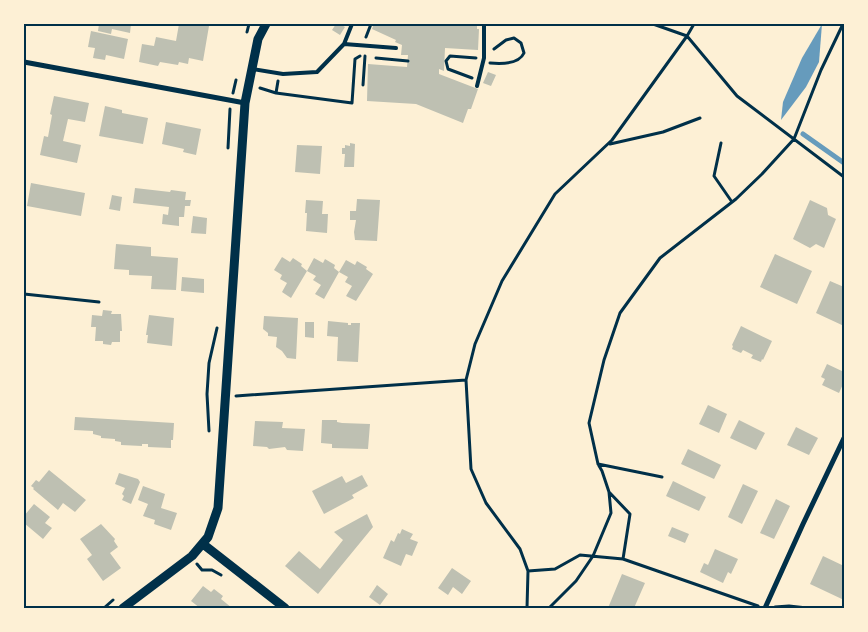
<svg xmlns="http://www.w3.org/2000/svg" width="868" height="632" viewBox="0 0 868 632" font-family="'Times New Roman',serif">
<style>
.water{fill:#669bbc}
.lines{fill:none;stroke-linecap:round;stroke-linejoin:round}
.stream{stroke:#669bbc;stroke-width:5}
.building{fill:#bec0b2}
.path{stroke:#003049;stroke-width:3}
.service{stroke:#003049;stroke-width:4}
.minor{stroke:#003049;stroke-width:5}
.tertiary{stroke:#003049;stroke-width:9}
.neatline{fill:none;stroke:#003049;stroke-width:2}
</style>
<rect width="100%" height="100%" fill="#fdf0d5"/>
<path class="water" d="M822,24L819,62L806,87L781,120L783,102L802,58Z"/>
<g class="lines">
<path class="stream" d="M803,134L844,163"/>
</g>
<path class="building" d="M99,24H131L130,33L112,29L111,34L98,31Z
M179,24H194L209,26L203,61L189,58L188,64L179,62L178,65L160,62L158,66L139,62L142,44L154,46L156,37L176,41Z
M336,24H340L345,27L340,35L332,30Z
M374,24H477V29H479L478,50L445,48L444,71L439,69V74L478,89L471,109H468L463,123L416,104L367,101L368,64L407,67L408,55H401L402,45L395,42L396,40L372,29Z
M91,31L128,39L124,59L106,55L105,60L93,58L95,48L88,47Z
M488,72L496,75L491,86L483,83Z
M54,96L89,103L85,122L68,119L63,141L81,145L77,163L40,155L44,136L48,137L52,115L50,114Z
M105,106L122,110V113L148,118L143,144L99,136Z
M166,122L201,129L196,155L183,152L184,149L162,144Z
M350,143L355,144L354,167H344L345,154H342V148H345V145L350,146Z
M297,145L322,146L320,174L295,172Z
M31,183L85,193L81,216L27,206Z
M135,188L170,192L171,190L186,192L185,200H191L190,206H185L184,217H179V226L162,224L163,214L168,215L169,207L133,203Z
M112,195L122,197L120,211L109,209Z
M357,199L380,200L377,241L355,240L354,232L356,220H350V211H356Z
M306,200L323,201L322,214H328L327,233L306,231L307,213H305Z
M810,200L827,208L828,215L836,219L824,248L816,244L810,248L793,239Z
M193,216L207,218L206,234L191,233Z
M116,244L151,247V256L178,258L176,290L151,289L152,276L129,275V270L114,269Z
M775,254L812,271L797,304L760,287Z
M282,257L290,262L293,258L302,264L301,266L307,271L291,298L282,292L287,283L280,279L282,275L274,270Z
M314,258L323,263L325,259L335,265L334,268L339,272L324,299L315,294L321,285L313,280L316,276L307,271Z
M346,260L355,265L357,261L367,267L366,269L373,274L356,301L346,296L352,286L345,282L348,277L339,272Z
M182,277L204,279V293L181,291Z
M830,281L844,287V326L816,313Z
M103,310L112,311L111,314H121L122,331H120V342H112L111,345L103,344V341H95L96,327H91L92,315L102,316Z
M149,315L174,318L172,346L147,343L148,335H146Z
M264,316L298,318L296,359L287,358L282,351L276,347L277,337L268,336V333L263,329Z
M328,321L348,323V325H351V323H360L358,362L337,361L338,337L327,336Z
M305,322H314V338L305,337Z
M741,326L772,341L763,360L762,359L761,362L751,358L753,355L743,350L741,353L732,349L733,346L732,345Z
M827,364L844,372V382L839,393L822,385L825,379L821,377Z
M708,405L727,414L719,433L699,424Z
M75,417L174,423L173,440H171V448L148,447V444H142V446L121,445V442L115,441V439L101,438V436L93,434V431L74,430Z
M322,420H337V422L342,423L370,424L368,449L332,448V444L321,443Z
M739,420L765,433L756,450L730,438Z
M255,421L283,422L282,428L305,429L303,451L287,450L285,447L269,449L267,447L253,446Z
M796,427L818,438L809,455L787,445Z
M688,449L721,465L714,479L681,464Z
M49,470L86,500L75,512L63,503L58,510L33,489L34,488L31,486L36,480L39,482Z
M119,473L138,479L140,482L131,504L122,500L124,496L122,494L125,488L115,484Z
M362,475L368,486L352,495L354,498L324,514L312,491L342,476L346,483Z
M673,481L706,497L699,511L666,496Z
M743,484L758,491L742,524L728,517Z
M143,486L165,494L161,508L177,513L171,530L154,524L155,520L143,516L148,504L138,500Z
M776,499L790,506L774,539L760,533Z
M34,504L50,517L45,523L52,528L43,539L24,523V516Z
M367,514L373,527L318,594L285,566L299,551L320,569L343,540L334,532Z
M101,524L115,539L114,541L118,547L110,553L121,568L103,581L87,559L92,555L80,539Z
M672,527L689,534L685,543L668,536Z
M402,529L413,534L410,539L418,542L412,556L406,554L401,566L383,558L391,540L394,542L398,533L400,534Z
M715,549L738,559L731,574L728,572L723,583L700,572L704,563L708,565Z
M823,556L844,566V600L810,584Z
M452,568L471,581L462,594L453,587L448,595L438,588Z
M622,574L645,583L634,608H608Z
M377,585L388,594L380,605L369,597Z
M203,586L211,592L214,589L223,596L221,599L232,608H200L191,601Z"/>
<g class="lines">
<path class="path" d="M653,24L687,36L737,96L844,177
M247,32L249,24
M366,37L371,24
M376,58L408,61
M490,63C501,64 519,64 524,53L521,43L514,38L506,40L494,49
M472,78L448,69L446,61L450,56L476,58
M363,85L365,56
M260,88L276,93L278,81
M233,93L236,80
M276,93L352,103L355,59L360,56
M721,143L714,176L732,202
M610,144L663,132L700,118
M228,148L230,109
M24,294L99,302
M236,396L466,380
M209,431L207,394L209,363L217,328
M598,464L662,477
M609,492L630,514L623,559
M197,564L202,570H212L221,575
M528,571L520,549L486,503L471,469L466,380L475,344L502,281L555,194L612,140L687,36L694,24
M775,607L789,606L807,608
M104,608L113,600
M527,608L528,571L555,569L580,555L623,559L758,606
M549,608L576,581L593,556L611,513L609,492L602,471L598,464L589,423L604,360L620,313L660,258L736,199L762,174L794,139L821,70L843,24"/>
<path class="service" d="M344,44L352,24
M253,69L283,74L317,72L344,44L396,48
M477,86L484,58V24"/>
<path class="minor" d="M24,62L245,103
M765,608L803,524L844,438"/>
<path class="tertiary" d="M203,544L285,608
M123,608L192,556L208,537L218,508L245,103L258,39L266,24"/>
</g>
<rect width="868" height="632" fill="none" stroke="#fdf0d5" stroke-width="50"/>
<rect x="25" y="25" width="818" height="582" class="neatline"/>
</svg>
